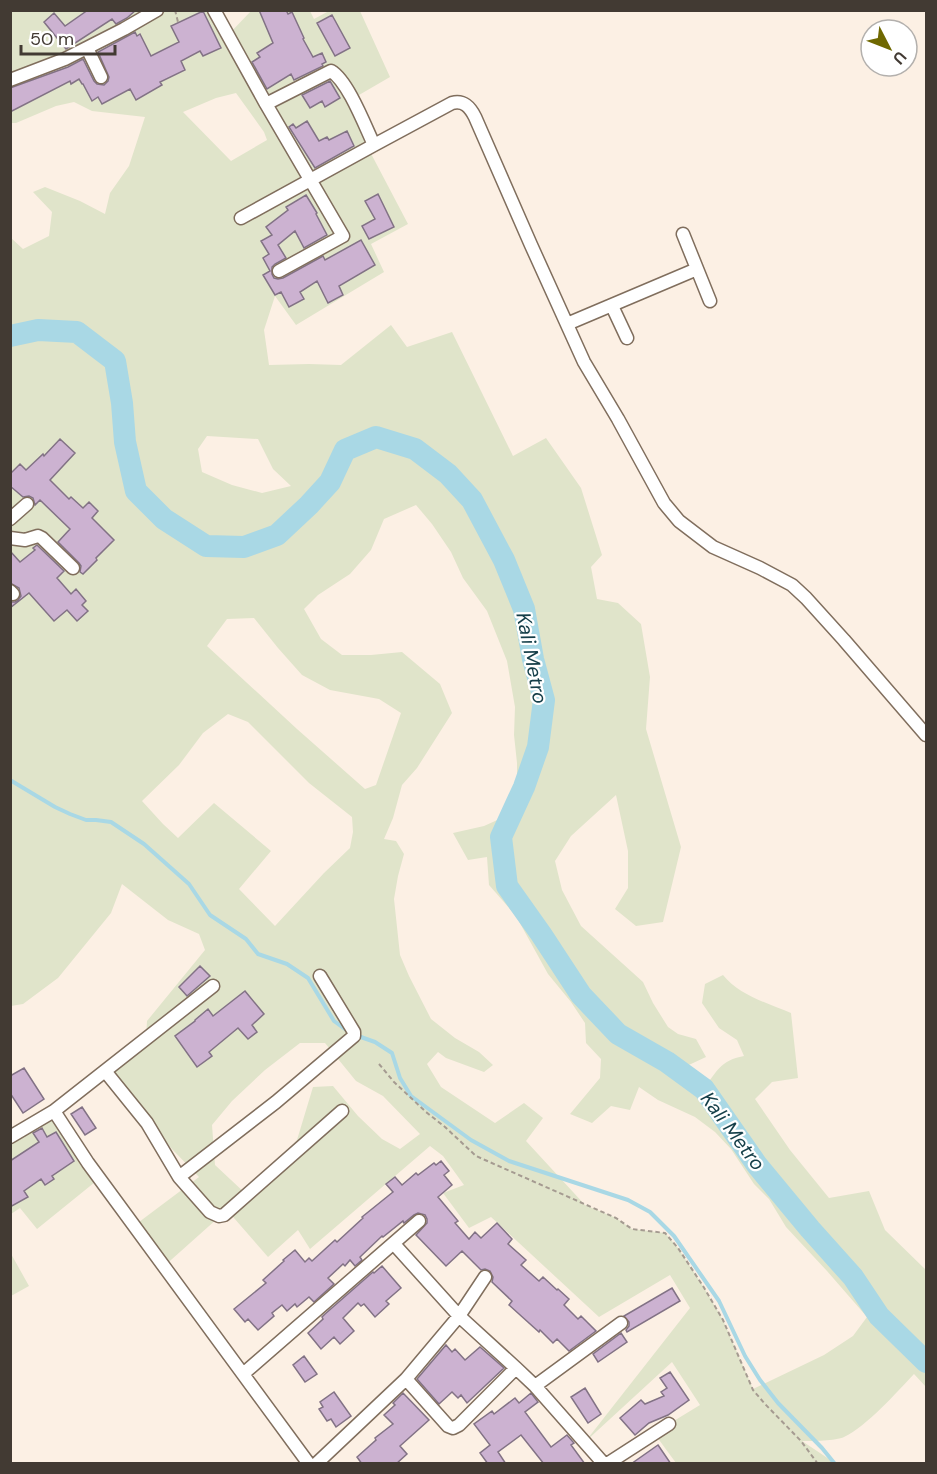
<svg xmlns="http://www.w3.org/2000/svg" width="937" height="1474" viewBox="0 0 937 1474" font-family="'DM Sans',sans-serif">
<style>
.green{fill:#e0e4ca;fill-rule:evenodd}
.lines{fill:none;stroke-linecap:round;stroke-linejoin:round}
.stream{stroke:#a9d8e5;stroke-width:4}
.river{stroke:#a9d8e5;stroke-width:22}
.building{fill:#ccb2d1;stroke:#827285;stroke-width:1.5}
.street-casing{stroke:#806e5d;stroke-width:15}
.path{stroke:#a59b91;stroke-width:2;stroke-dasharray:4.5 3;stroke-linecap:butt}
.street{stroke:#fff;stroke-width:12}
.labels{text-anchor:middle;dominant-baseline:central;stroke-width:4.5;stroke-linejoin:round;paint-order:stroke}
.water-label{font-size:20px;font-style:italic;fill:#143e48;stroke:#fff}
</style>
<rect width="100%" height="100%" fill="#fcf0e4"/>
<path class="green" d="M11,11H214L229,34L251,11H310L314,19L329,11H360L390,77L359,95L366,116L367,146L408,224L371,244L384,272L296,325L275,296L264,330L269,365L309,364L341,365L391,325L407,347L452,332L513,456L546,438L581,488L602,555L591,567L597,599L618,603L641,624L650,677L646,729L681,847L663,922L636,926L615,909L628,888V851L616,795L571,836L555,861L562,890L581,926L643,982L653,1003L668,1027L678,1034L696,1039L706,1057L678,1070L703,1089C718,1071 719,1061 744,1056L737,1040L719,1028L702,1003L705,984L723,975C739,995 767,1003 791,1013L798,1078L772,1082L755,1099L790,1150L829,1198L869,1191L885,1230L926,1270V1387L914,1374C896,1393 867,1426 844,1437C836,1441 812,1441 802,1441L835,1463H676L654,1433L700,1405L672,1362L585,1442L690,1308L670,1275L599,1317L491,1217L469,1228L443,1193L464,1185L443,1156L430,1146L310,1249L298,1230L268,1257L227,1210L162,1268L131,1228L199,1177L171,1148L106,1065L146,1038L147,1021L205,950L199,934L168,920L122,884L111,913L58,978L23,1004L11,1006L10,237L23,249L49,236L52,212L33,192L45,187L80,201L105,214L110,193L129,166L145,117L92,111L74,102L56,106L16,123H11ZM236,93L264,132L267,140L231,161L183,112L216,98ZM207,436L258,439L273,469L291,486L262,493L232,485L202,472L198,449ZM416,505L432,524L451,552L463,578L487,611L507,661L515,707L514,735L517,763V797L504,817L484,826L453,833L468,860L487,857L489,885L516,916L548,974L571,1002L585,1023L586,1043L601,1059L600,1078L570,1114L592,1123L611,1106L630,1110L639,1087L658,1100L695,1117L715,1132L731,1149L754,1184L769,1199L786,1227L827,1271L867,1317L853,1336L824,1355L753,1389L723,1320L703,1286L678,1248L665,1233L632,1229L616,1218L585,1205L526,1141L543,1118L524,1103L495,1123L441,1087L427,1064L438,1052L446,1058L484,1072L493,1065L479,1052L455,1038L431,1019L409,976L400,955L394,899L398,876L404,854L396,841L384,839L393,818L402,785L417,768L452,713L440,684L402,652L371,655H342L321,639L304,609L318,595L350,574L371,550L384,519ZM254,618L278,648L302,675L330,690L379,699L401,713L376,785L365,789L297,729L207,646L227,619ZM228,714L248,722L309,783L352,817L353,832L350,848L324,873L275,926L239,889L271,851L214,803L178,838L163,824L142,801L179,765L203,733ZM300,1043H325L356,1081L383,1096L420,1134L400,1149L382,1139L358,1116L333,1086L313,1087L297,1140L246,1194L215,1165L212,1125L232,1101L265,1070Z
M48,1107L75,1152L100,1178L37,1229L20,1208L11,1214V1131Z
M10,1252L29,1286L11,1296H10Z"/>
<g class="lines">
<path class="stream" d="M10,780L55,807L70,814L86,820H96L111,822L144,844L189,884L210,915L246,939L258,954L287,964L308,978L334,1021L349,1032
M358,1036L375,1042L392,1053L400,1078L411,1096L471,1140L509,1161L628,1200L650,1212L674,1236L719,1301L745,1356L760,1380L778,1403L822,1448L835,1464"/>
<path class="river" d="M10,336L38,330L77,332L115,361L122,403L125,442L136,491L164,519L206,546L244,547L277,535L309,505L330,482L345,450L376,437L415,449L448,474L472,500L504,560L524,609L533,659L544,700L538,747L524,787L501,837L507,886L541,934L581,995L618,1034L667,1062L704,1089L757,1165L810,1229L853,1277L879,1316L926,1362"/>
</g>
<path class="building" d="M88,10H136L127,18L116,24L112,19L66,49L44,22L54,13L65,26Z
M259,10H286L288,14L292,12L304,38L303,39L313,57L322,53L326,62L322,64L323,66L294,80L291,74L267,89L252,62L260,57L257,53L273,43Z
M203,11L221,48L203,56L200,51L181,61L185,70L160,82L162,85L136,100L130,89L102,104L98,97L92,101L83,84H82L79,79L71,84L70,81L10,112V88L68,67L83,59L94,81L97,84L104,85L108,81L109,77L98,52L135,32L137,36L140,34L151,56L179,42L171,26Z
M332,15L350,48L335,56L317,23Z
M330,81L340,98L325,107L322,101L310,108L302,95Z
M307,121L319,141L327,137L329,140L347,131L354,146L315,168L289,127L293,124L296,128Z
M378,194L394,227L369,239L362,226L375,219L365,201Z
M306,195L317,213L316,214L327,235L304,248L295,231L278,245L286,258L275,264L272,267V274L274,278L278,279L283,278L323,256L325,260L361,240L375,265L339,286L343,295L328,303L317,281L300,292L304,299L289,307L281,292L275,295L263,275L270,271L263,258L269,254L261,241L272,235L266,227L288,210L286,207Z
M60,439L75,453L50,480L69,499L71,497L83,508L89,502L98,511L92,518L114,540L96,558L97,560L83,574L80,572L81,566L79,563L58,542L70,529L40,500L35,505L33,498L29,496L23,497L10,486V474L20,464L26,470L43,454L44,456Z
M37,545L64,571L57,578L71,594L76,589L86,601L82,605L88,611L77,621L67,610L54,621L29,593L10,608V602H15L18,600L21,596L19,588L10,583V551L20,562L35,550L33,548Z
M200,966L210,976L187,996L179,987Z
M245,991L264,1014L252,1025L257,1032L248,1039L238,1028L209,1052L212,1056L197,1067L175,1036L195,1021V1020L208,1009L213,1016Z
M24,1068L44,1099L23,1113L10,1093V1076Z
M82,1107L96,1128L85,1135L71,1114Z
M42,1128L47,1137L56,1132L74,1161L52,1176L54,1179L45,1185L41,1179L24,1191L28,1197L10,1207V1161L39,1142L33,1133Z
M441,1161L449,1171L444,1175L452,1185L438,1197L458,1221L455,1223L469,1239L475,1232L481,1238L497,1223L512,1239L508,1244L526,1260L521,1265L539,1281L543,1277L557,1290L558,1289L569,1299L564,1305L578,1319L581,1316L596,1331L569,1351L557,1339L553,1343L540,1330L539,1332L509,1305L512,1301L492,1282L493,1277L490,1271L485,1269L481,1270L462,1251L446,1266L416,1235L427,1223V1219L425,1215L418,1213L414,1215L404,1223L403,1221L383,1237L382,1236L360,1257L362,1260L355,1266L350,1260L345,1266L343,1264L328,1278L334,1284L314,1302L309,1297L297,1307L295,1304L287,1311L282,1305L272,1313L274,1316L258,1330L248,1319L245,1322L234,1309L266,1283L263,1280L284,1261L283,1260L295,1250L305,1262L309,1258L312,1261L335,1240L337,1242L363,1218L362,1217L393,1192L386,1184L395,1177L402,1185L416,1173L418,1175L434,1163L436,1165Z
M382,1266L401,1288L386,1301L389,1304L375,1317L364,1304L361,1306L358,1303L343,1318L354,1331L340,1344L334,1337L321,1349L308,1333L323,1319L322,1317L325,1314L373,1272L374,1273Z
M672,1288L680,1301L627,1332L626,1330L629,1326V1322L624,1316Z
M621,1333L627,1342L598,1362L593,1354Z
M446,1345L452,1352L455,1349L465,1360L480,1347L504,1368L467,1403L461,1395L458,1398L452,1392L439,1404L417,1379Z
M304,1356L317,1374L305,1382L293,1365Z
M670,1372L689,1400L668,1415L649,1423L635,1435L620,1418L641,1400L645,1404L664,1396L661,1392L667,1388L660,1378Z
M585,1388L601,1414L588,1423L571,1397Z
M334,1392L351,1416L336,1427L331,1419L327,1421L319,1409L323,1407L320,1402Z
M403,1393L429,1420L400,1446L407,1454L396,1464H362L357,1457L376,1440L375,1438L393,1424L384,1415L395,1405L393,1403Z
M531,1393L538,1402L525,1412L551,1447L567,1435L574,1443L571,1445L585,1464H544L521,1435L498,1452L506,1464H488L480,1453L490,1445L474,1424L492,1411L494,1414L515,1398L519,1403Z
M658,1445L671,1464H631Z"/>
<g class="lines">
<g class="street-casing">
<path id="street" d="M214,10L266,104L343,236L279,271
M87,48L101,77
M10,80L65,59L124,29L157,10
M266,104L331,71C348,81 365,126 374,145
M241,218L374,145L452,103C464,100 470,107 475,117L531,245L584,362L618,419L664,503L679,521L713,547L760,568L792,585L806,598L844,640L926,735
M683,234L710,301
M612,306L627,338
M567,324L697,269
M10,519L27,504
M10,538L25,540L38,536L42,538L73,568
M10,591L13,594
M105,1071L147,1123L179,1177L276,1102L354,1036V1032L320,976
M54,1111L88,1163L309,1464
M10,1137L54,1111L213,986
M179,1177L210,1212L219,1216L224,1215L342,1111
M394,1244L459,1316L516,1368L535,1386L604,1464
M243,1374L419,1221
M406,1379L448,1426L453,1428L459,1425L516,1368
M535,1386L621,1323
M316,1464L406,1379L459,1316L485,1277
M607,1464L669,1424"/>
</g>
<path class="path" d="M175,10L178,22
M379,1064L394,1082L426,1112L445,1127L476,1156L616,1218L632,1229L665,1233L678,1248L703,1286L723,1320L753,1390L765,1404L801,1441L818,1464"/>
<use href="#street" class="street"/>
</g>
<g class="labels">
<g class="water-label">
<text transform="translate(532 658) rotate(79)">Kali Metro</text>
<text transform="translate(733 1131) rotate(53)">Kali Metro</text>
</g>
</g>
<rect width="937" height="1474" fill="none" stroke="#423a33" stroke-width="24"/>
<g transform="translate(889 48) rotate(132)"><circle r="28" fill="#ffffff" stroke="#b3b0ad" stroke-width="1.5"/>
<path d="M0-4.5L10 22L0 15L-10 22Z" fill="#6f6800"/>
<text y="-9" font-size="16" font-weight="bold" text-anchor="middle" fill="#423a33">U</text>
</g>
<path d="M21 45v9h94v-9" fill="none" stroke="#423a33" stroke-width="3"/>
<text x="30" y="45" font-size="18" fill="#423a33" stroke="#ffffff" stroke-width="4.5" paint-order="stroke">50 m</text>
</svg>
